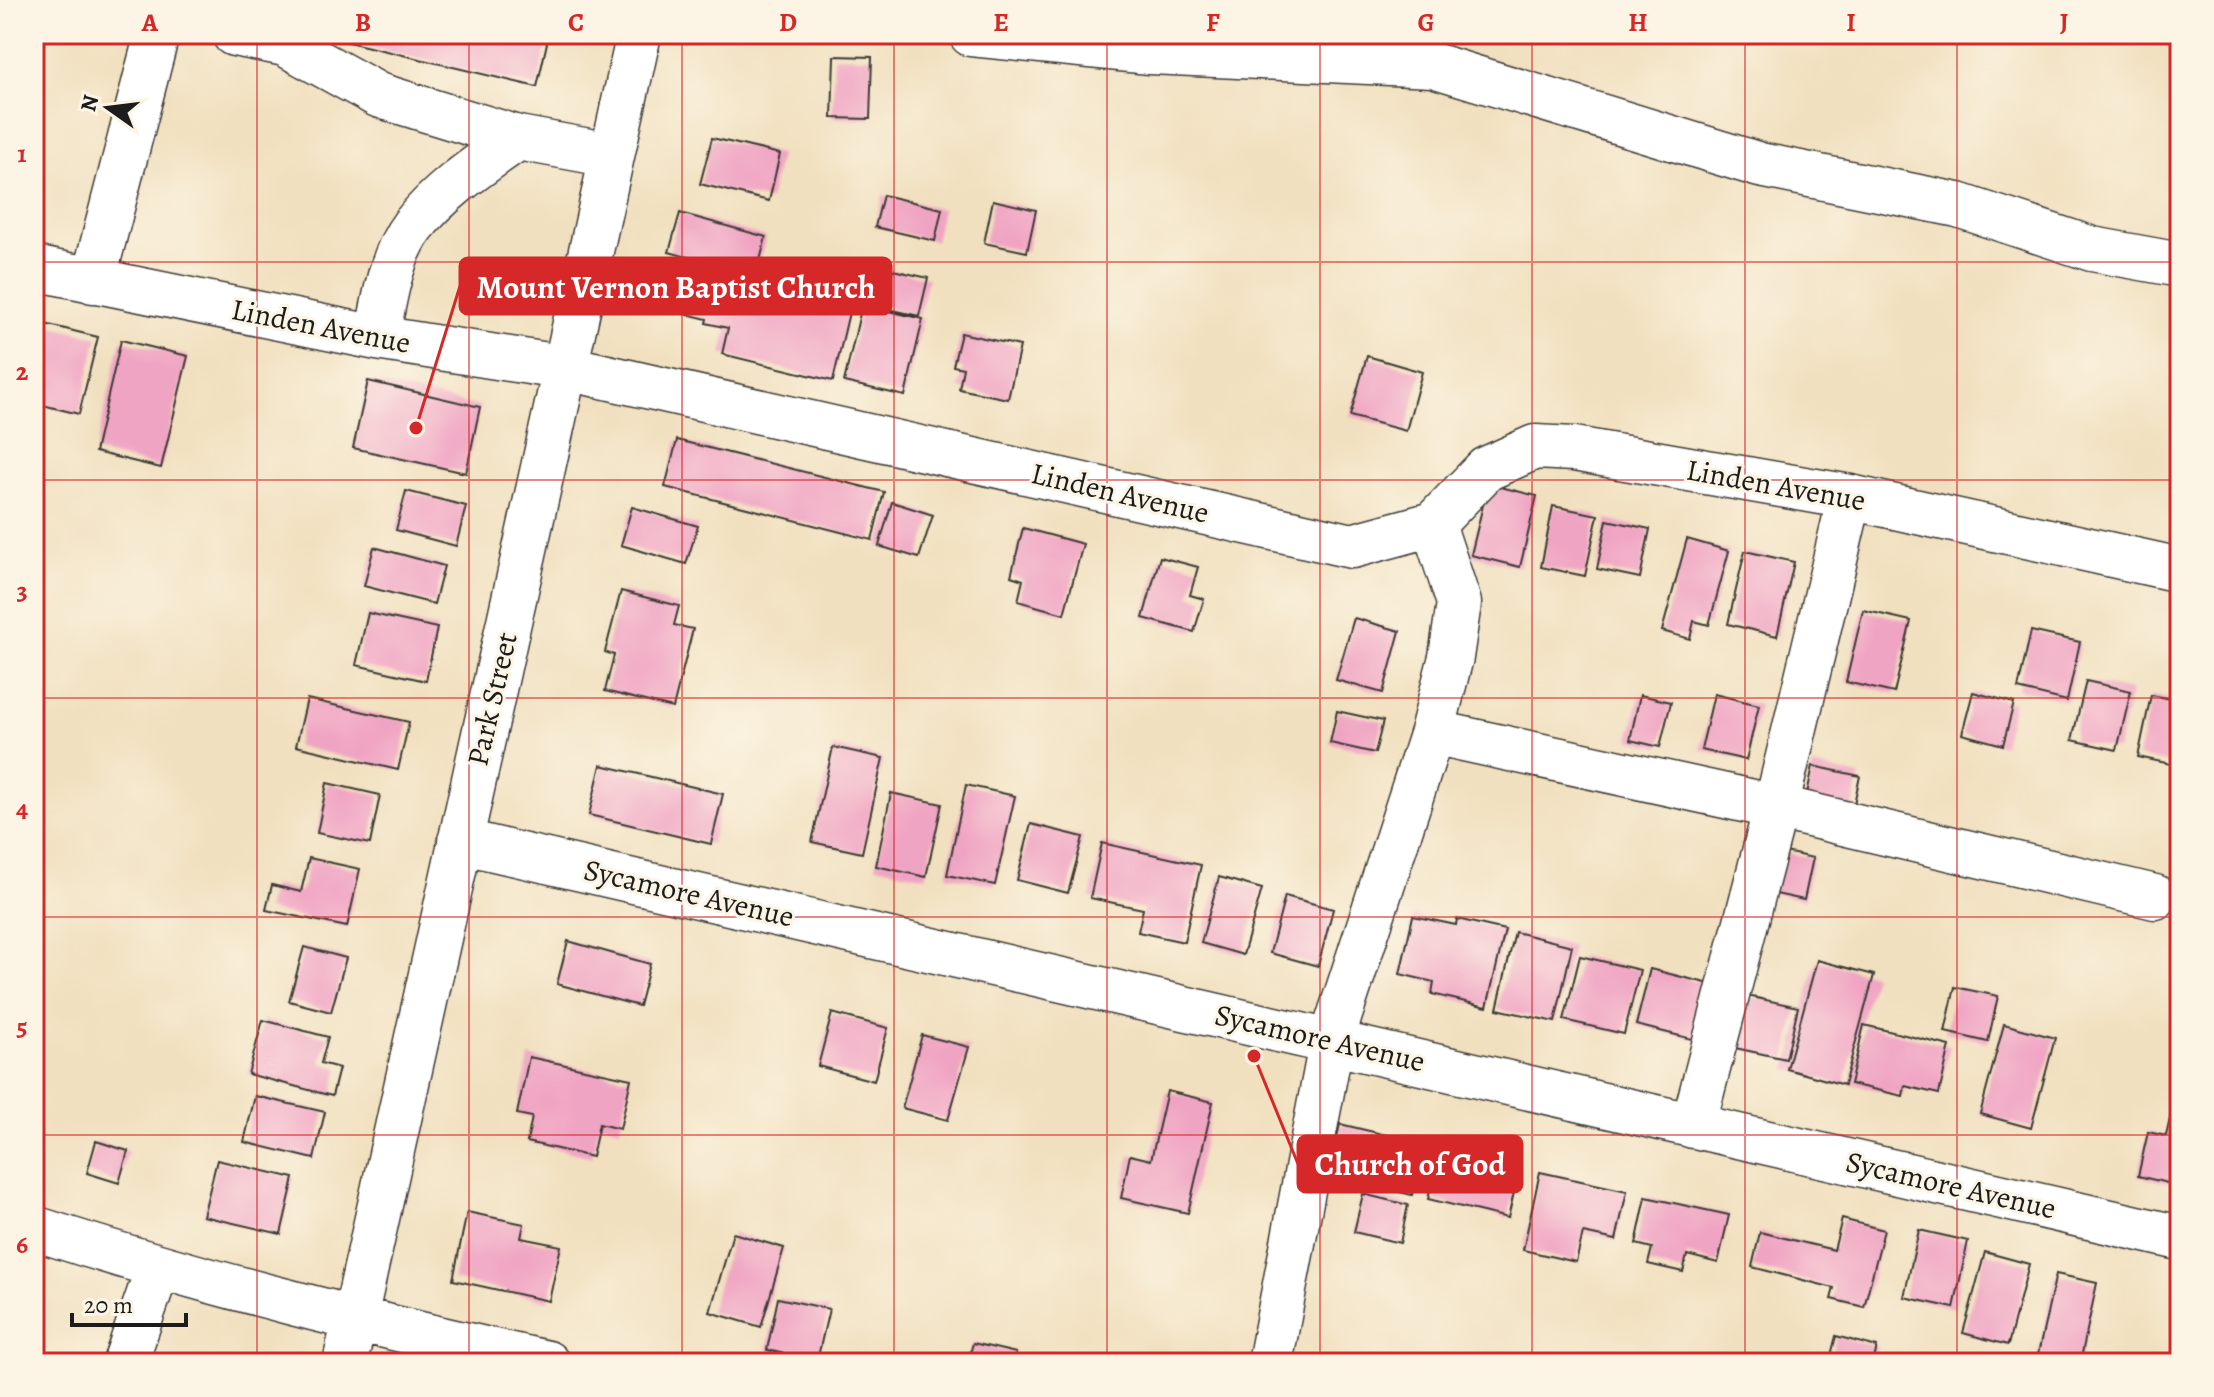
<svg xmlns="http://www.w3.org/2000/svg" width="2214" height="1397" viewBox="0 0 2214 1397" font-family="Alegreya,serif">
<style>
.building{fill:#f0a4c3}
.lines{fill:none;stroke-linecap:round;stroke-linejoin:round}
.minor-casing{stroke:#3c3934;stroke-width:47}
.minor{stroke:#fff;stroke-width:44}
.grid{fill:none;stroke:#d62828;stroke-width:2;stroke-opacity:0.55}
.labels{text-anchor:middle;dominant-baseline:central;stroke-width:6;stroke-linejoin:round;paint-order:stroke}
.street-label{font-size:30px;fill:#1c1c1c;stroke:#fcf5e5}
.leader{fill:none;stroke:#d62828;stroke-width:3}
.callout-dot{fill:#d62828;stroke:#fcf5e5;stroke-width:3}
.callout{fill:#d62828;stroke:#d62828;stroke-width:3}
.callout-label{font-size:32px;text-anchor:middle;font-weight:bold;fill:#fff}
.neatline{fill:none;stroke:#d62828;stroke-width:3}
.grid-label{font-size:26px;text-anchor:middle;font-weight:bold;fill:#d62828}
</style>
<rect width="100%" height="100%" fill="#fcf5e5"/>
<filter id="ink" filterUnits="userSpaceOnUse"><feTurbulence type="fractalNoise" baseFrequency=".0125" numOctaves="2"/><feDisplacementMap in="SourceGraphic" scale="16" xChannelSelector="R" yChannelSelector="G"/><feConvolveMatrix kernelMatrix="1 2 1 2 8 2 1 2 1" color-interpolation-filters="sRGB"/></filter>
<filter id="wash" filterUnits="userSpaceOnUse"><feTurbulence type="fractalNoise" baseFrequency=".006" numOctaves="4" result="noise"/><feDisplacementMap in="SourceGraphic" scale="32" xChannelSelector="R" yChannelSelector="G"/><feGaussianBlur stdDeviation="1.8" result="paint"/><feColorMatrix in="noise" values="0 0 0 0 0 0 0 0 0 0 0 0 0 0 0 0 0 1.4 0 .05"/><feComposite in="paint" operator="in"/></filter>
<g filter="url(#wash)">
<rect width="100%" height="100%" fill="#f1e0bf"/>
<g id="blocks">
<path class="building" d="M346,34H549L537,87L344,41Z
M834,56L872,57L870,119L832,118Z
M712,138L780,154L769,201L700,184Z
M883,195L942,209L935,241L875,227Z
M993,200L1036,210L1027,252L984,243Z
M680,213L766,237L756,276L669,252Z
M668,265L850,308L833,381L722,354L728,328L706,323L707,319L658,307Z
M880,267L928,278L919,316L871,305Z
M862,305L923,319L905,396L844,382Z
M41,323L98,337L79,414L34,403V351Z
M961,333L1020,346L1008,399L959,389L963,368L953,366Z
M121,340L188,356L161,468L95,452Z
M1367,356L1422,372L1406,431L1350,416Z
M368,381L480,407L466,473L353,448Z
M677,440L884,492L872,540L665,487Z
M1488,484L1537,496L1520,567L1471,555Z
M406,491L466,506L456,546L396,530Z
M892,502L933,515L919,558L879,546Z
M1553,506L1598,515L1585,576L1541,567Z
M632,507L698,526L686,564L621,545Z
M1607,520L1650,529L1640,578L1597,569Z
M1023,528L1083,544L1064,614L1018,601L1023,580L1011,576Z
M1687,539L1729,551L1709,625L1694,621L1690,639L1662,631Z
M374,547L444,566L434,604L364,586Z
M1745,551L1794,562L1777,636L1728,624Z
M1160,557L1198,567L1190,595L1204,599L1194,632L1143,618Z
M621,591L679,606L674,625L693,629L673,708L605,691L614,655L605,652Z
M1863,610L1911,621L1894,693L1846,682Z
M368,613L437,628L426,681L356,665Z
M1354,618L1400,631L1383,693L1336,680Z
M2031,631L2080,642L2067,701L2018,689Z
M2086,681L2131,691L2117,750L2072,740Z
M1973,692L2014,703L2003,745L1962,734Z
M1714,694L1759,705L1746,760L1701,750Z
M1640,695L1671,702L1660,747L1630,740Z
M2151,695L2180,701V766L2138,757Z
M307,699L409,722L398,770L296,746Z
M1337,711L1383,721L1375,753L1330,743Z
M833,747L883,758L862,853L812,842Z
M601,765L723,794L711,844L589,815Z
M1813,766L1860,776L1852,813L1805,803Z
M327,783L380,795L370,844L317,833Z
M966,785L1015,796L995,885L947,875Z
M891,793L942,804L926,877L876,866Z
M1031,824L1083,837L1068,893L1017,880Z
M1102,843L1201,865L1184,942L1138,932L1143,909L1090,898Z
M1771,849L1813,858L1804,900L1762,891Z
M309,858L360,869L347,927L266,910L272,885L301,892Z
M1219,877L1262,889L1243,955L1201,943Z
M1285,896L1333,909L1318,966L1270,953Z
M1413,916L1456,925L1457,919L1505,930L1487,1007L1432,994L1434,982L1400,974Z
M1515,932L1572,946L1555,1022L1497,1009Z
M568,941L650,964L639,1006L557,984Z
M304,947L346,958L331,1012L289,1001Z
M1580,956L1640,970L1624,1034L1564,1020Z
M1817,960L1874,975L1844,1085L1787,1069Z
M1650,969L1710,984L1696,1040L1636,1025Z
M1955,987L1998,996L1988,1042L1945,1032Z
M1738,994L1798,1007L1786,1059L1726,1046Z
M832,1013L888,1028L874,1081L818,1066Z
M263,1020L328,1037L321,1063L339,1068L332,1096L248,1074Z
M2004,1024L2055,1038L2031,1128L1980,1114Z
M1864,1025L1950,1046L1939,1094L1905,1086L1903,1096L1850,1084Z
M922,1035L969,1047L948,1120L902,1108Z
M529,1057L631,1079L620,1129L599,1124L592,1157L527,1142L532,1117L517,1114Z
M1167,1091L1213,1102L1188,1213L1121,1198L1130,1155L1151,1160Z
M255,1096L325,1112L314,1159L244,1142Z
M2172,1110L2180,1112V1186L2138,1176L2148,1132L2166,1136Z
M1340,1124L1424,1144L1412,1195L1328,1175Z
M96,1141L128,1151L119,1183L87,1173Z
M1440,1148L1520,1167L1508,1218L1428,1199Z
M217,1160L294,1178L281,1234L203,1216Z
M1540,1172L1627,1191L1616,1240L1583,1233L1576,1262L1523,1250Z
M1363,1194L1408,1205L1400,1243L1354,1232Z
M1646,1197L1729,1215L1718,1263L1687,1255L1683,1272L1648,1264L1652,1248L1636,1244Z
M467,1212L524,1224L521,1238L561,1246L549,1301L453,1280Z
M1842,1219L1884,1230L1864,1307L1831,1299L1834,1288L1752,1267L1760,1232L1834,1250Z
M1919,1230L1968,1241L1954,1308L1904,1297Z
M733,1233L784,1248L761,1327L710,1312Z
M1985,1252L2029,1264L2008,1345L1963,1333Z
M2056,1274L2097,1283L2080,1363H2036Z
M778,1298L829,1309L817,1361L767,1350Z
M1836,1336L1877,1347L1873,1363H1829Z
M973,1343L1016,1353L1013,1363H946L948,1356L968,1361Z"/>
</g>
</g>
<g filter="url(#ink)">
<use href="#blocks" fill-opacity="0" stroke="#3c3934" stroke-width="2"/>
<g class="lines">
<g class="minor-casing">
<path id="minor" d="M234,34L285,44L378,95L518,138
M971,34L1150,52L1433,65L1760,165L1958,205L2092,249L2180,265
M34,268L377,338L567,368L1352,546L1433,524L1486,469L1535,447L1574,449L1850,497L2180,570
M93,281L157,34
M377,338C384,302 390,256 413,226C441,190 481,164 518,138L611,155
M1432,732L1776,807L2155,897
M460,841L2180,1238
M1693,1126L1776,807L1850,497
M34,1228C203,1283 374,1325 547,1363
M125,1363L158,1268
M345,1363L639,34
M1270,1363L1332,1039L1432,732L1451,657L1459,603L1433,524"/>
</g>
<use href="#minor" class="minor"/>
</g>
</g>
<path class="grid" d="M257,34V1363M469,34V1363M682,34V1363M894,34V1363M1107,34V1363M1320,34V1363M1532,34V1363M1745,34V1363M1957,34V1363M34,262H2180M34,480H2180M34,698H2180M34,917H2180M34,1135H2180"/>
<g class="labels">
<g class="street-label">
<text transform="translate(321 326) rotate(11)">Linden Avenue</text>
<text transform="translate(1776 485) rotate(10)">Linden Avenue</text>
<text transform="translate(1120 493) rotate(13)">Linden Avenue</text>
<text transform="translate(492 699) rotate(-77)">Park Street</text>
<text transform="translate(689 893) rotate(13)">Sycamore Avenue</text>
<text transform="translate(1320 1038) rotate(13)">Sycamore Avenue</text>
<text transform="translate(1951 1185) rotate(13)">Sycamore Avenue</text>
</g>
</g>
<path class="leader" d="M416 428L460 286M1254 1056L1298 1164"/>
<g class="callout-dot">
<circle cx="416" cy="428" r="8"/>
<circle cx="1254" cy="1056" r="8"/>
</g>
<g class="callout">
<rect x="460" y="258" width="431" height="56" rx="8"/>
<rect x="1298" y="1136" width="224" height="56" rx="8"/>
</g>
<g class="callout-label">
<text x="676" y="298">Mount Vernon Baptist Church</text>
<text x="1410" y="1175">Church of God</text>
</g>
<rect width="2214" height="1397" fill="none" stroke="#fcf5e5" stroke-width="88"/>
<g transform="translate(108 108) rotate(284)" stroke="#fcf5e5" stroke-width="6" paint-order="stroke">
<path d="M0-6L14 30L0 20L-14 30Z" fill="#1c1c1c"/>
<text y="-12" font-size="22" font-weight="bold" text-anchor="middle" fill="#1c1c1c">N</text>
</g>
<path d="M72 1313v12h114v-12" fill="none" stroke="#1c1c1c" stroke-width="4"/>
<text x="84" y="1313" font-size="24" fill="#1c1c1c" stroke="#fcf5e5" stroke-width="6" paint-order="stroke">20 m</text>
<rect x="44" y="44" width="2126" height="1309" class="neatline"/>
<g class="grid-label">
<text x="150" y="31">A</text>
<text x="363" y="31">B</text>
<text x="576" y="31">C</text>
<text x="788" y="31">D</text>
<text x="1001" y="31">E</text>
<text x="1213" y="31">F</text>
<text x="1426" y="31">G</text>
<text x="1638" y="31">H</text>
<text x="1851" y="31">I</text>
<text x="2064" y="31">J</text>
<text x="22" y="162">1</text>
<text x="22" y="380">2</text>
<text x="22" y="599">3</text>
<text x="22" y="817">4</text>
<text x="22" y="1035">5</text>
<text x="22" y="1253">6</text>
</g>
</svg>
